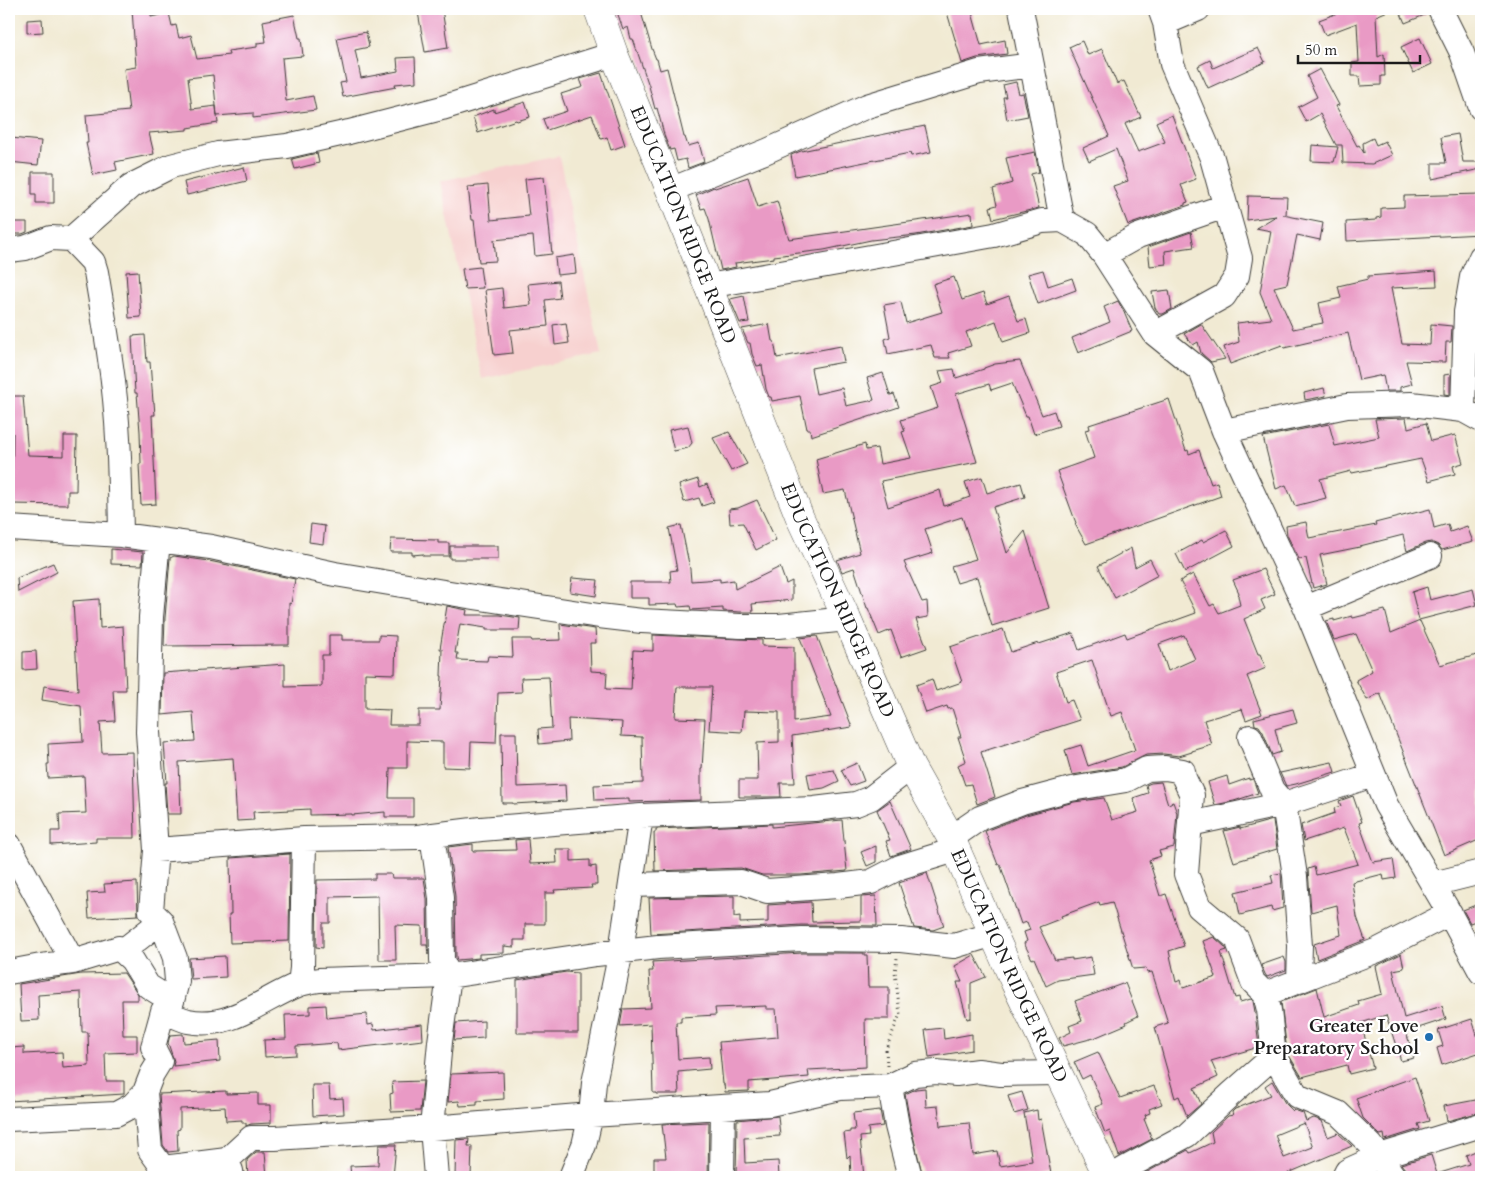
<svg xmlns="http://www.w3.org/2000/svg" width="1490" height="1186" viewBox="0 0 1490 1186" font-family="Cardo,serif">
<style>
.built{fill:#f7d0cf}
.building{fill:#e99ac5;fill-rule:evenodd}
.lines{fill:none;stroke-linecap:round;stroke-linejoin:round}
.minor-casing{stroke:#3c3b37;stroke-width:26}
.major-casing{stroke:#3c3b37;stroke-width:29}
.path{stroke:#3c3b37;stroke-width:3;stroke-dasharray:1 4;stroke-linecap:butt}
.minor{stroke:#fff;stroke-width:24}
.major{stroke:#fff;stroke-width:28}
.poi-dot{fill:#1f6fb2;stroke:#fff;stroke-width:2}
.labels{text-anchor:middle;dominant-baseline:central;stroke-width:4.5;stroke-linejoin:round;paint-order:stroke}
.street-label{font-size:19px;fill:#1c1c1c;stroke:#fff}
.poi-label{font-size:19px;font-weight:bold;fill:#1c1c1c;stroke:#fff;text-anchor:end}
</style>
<rect width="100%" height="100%" fill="#fff"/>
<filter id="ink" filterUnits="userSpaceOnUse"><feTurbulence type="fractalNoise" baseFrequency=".02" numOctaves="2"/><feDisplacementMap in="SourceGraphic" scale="10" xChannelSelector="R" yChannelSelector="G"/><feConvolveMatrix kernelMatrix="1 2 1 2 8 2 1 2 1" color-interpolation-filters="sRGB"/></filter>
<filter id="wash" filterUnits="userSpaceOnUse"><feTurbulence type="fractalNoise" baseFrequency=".0096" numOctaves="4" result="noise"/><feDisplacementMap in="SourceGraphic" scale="20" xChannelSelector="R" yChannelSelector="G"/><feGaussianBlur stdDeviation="1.12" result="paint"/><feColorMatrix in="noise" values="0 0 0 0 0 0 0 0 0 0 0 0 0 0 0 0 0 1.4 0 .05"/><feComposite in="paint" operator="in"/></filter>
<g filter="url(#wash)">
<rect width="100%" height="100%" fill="#f1ead3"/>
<path class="built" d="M559,156L601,354L482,379L440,181Z"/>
<g id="blocks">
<path class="building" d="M132,9H151V17L169,13L172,26L176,25L179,38L191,35L197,59L229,55L228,51L257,47V43L266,42L263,21L294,15L299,38H301L303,56L282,58L286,101L313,96L316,110L253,118V113L217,116L218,123L187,128V130L149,133L154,154L115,162L117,170L93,175L86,143H88L86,115L129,111L124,69L136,67ZM213,75L217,116L216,106L192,109L188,78Z
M436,9H442L448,48L425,52L418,12Z
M616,9H640L652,49L656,59H657L660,70L667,68L684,137H685L688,146L699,143L704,162L688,168L686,159L677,161L674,149L670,150L665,138L657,108L655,109L649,86L633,39H631L628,27L623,29Z
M946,9H971L981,45L1005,40L1007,54L977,58L962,63Z
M1348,9H1390V10L1376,16L1378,57L1384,54L1385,76H1381V85L1360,86L1359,76H1352V63L1359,62L1357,23L1325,35L1319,20Z
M1399,9H1426L1427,14L1405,23Z
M42,19L43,32L27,33V20Z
M366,32L369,47L355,50L361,78L398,71L397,58L415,57L416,82L395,84L396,87L343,97L340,83L346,82L337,38Z
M1420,38L1432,64L1413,73L1401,47Z
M1082,41L1088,55L1102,49L1117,84L1124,81L1141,117L1125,124L1138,152L1165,142L1156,122L1172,115L1196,179L1181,185L1188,202L1185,203V205L1128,225L1113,186L1128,181L1116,149L1089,161L1083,148L1109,136L1069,47Z
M1258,48L1265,62L1208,88L1198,66L1210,60L1213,68Z
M1320,69L1339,105L1336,106L1357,146L1359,145L1364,153L1363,143L1373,138L1376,145L1385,141L1392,155L1372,164L1343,163L1342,145H1336L1320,114L1306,122L1298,107L1317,97L1307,76Z
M601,73L612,105L625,145L611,150L607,137L601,139L592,115L547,130L543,119L567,111L561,94L583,87L580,79Z
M1016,82L1019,94L1023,93L1028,116L1007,120L1003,97H1006L1003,85Z
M525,102L530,117L517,121L516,120L478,133L473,117L494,109V112Z
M925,126L931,152L911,156L910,153L795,176L791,155L801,151Z
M1458,134L1463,162H1481V169L1432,179V163H1446L1441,137Z
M11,138L41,141L38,165L9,162Z
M1312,145L1338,147L1334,162L1311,161Z
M1035,152L1039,172L1031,174L1039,208L993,219L990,207L997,205L993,189L1012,183L1006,158Z
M317,153L319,163L295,169L292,159Z
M244,167L247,181L187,195L184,182Z
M32,172H54V203H36V194H32Z
M544,177L552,254L535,256L533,236L494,240L496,261L479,262L474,220H472L468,187L488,185L491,220L529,216L525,179Z
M748,177L758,207L777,201L789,239L972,213L973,225L916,235L871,240L824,250L774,256V258L735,263L736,267L721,270L709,219L705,208L701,209L696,195L714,187L715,188Z
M1481,194V234L1347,241L1346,222L1376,220V218L1381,217V208L1404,207V196Z
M1248,196L1287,197L1286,215H1283L1323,223L1320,240L1297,235L1287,284L1274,287L1293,329L1323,323L1319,303L1341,298L1338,286L1368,279V276L1436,271L1437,286L1391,288L1402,344L1430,345L1431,324L1452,326L1451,342H1446L1445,362L1406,361L1412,384L1400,387V391H1386L1383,375L1359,380L1348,333L1284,348L1282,345L1230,364L1224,347L1239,342L1237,323L1271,319L1260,292L1271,231L1256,228L1276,216L1247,220Z
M9,222H27V232L22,234H9Z
M1191,232L1194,247L1165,251L1166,264L1150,266L1148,247Z
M574,255L576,273L557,275L555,258Z
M480,267L483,288L465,289L462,269Z
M1043,270L1048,286L1072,278L1076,290L1038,304L1028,274Z
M138,271L141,317L129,318L126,272Z
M954,277L962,300L983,293L987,304L1009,296L1018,321L1026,319L1030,333L1003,342L996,321L966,332L971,346L948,353L950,358H935L931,345L888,354L885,339L890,337L884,305L901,302L906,323L942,312L933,284Z
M558,281L560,298L545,300L548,326L510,330L513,353L494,355L485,290L502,288L504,308L531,305L528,284Z
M1169,290L1172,309L1163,314H1159L1155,308L1152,292Z
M744,296L749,322L740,323L730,299Z
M1118,301L1123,310L1132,331L1078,353L1072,338L1110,322L1104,307Z
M566,323L569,343L555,345L553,325Z
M769,324L772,341H774L777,358L841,346L844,362L811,368L816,394L842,388L846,406L874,400L867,378L883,373L890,395L894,394L899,407L811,436L810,429H807L800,396L772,401L771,397H769L766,389L762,365L757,366L752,354L750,343H748L742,329Z
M1201,324L1208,334L1225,359L1211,362L1201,353L1198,342L1193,345L1184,334Z
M145,335L147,362H150L153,402H154L155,415H152L156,504L141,505L139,464H141L140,432L137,393H135L132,336Z
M1020,361L1042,415L1054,411L1059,426L1034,434L1028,416H1026L1012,383L991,390L989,384L956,394L977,462L881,481L888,507L940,490L944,506L970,497L965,482L982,477L987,493L1021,483L1025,497L993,507L1007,553L1025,531L1049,608L992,626L977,577L957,583L951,566L976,559L962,517L925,529L933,553L904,562L922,602L927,601L928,617L916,619L927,648L901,657L891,630L879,635L868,608H867L854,568L842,572L837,560L860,553L845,490L823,494L816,459L865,444L866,450L877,448L880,464L911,458L902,432L905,431L901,420L938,408L931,387L943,383L939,371L954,369L956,378L984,369V368L995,364Z
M1450,374V395L1444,394V375Z
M1324,388L1326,396L1305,400L1304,393Z
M14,396H23L28,455L64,456V436H77L76,491H68V505L12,504L13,433H9V397Z
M1169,399L1186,451L1188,450L1189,454L1199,450L1211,484L1217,482L1221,496L1086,544L1075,524L1076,523L1057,471L1094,458L1085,430L1090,429L1089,425Z
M1406,418L1408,428L1426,423L1431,441L1455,435L1463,463L1453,466L1455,474L1429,481L1421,459L1352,473L1351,471L1320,479L1326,498L1295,506L1286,485L1276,489L1263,437L1329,424L1335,446L1379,437L1375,419Z
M688,426L692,443L688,448L674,451L669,430Z
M729,432L747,464L731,471L713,438Z
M698,479L700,487L707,484L714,502L702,506L699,498L684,502L679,485Z
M757,500L776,540L756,550L743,523L730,524L729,509L738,508Z
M1430,509L1434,528L1448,524L1450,532L1467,526L1473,542L1442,550L1438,545L1431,542L1425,543L1407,551L1403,535L1360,546V547L1320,555L1327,584L1313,588L1306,558L1299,559L1287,535L1286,526L1306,522L1309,538L1376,525L1375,523Z
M311,524L325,526L323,544L309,542Z
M681,525L690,569L691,581L720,579V582L734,580L735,589L780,567L786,584L792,581V600L752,604L753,612H740L723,611V608L691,610L690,606L678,607L677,604L649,605V598H630V582H671L670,571L677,570L669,528Z
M1226,530L1234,546L1185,572L1176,554L1202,540L1203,542Z
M391,539L438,540V543H449V556H423V554L412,555V552H390Z
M450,546H498V559H450Z
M1131,548L1135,567L1150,559L1158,575L1115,598L1098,566Z
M111,549L143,552L142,565L111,564Z
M174,556L209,561L295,579L291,604L289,603V645L164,646L165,618L170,558Z
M53,563L57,572L18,592L17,578Z
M1263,569L1275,594L1261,600L1265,609L1244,619L1258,654H1260L1266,668L1247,676L1262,714L1246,720L1242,709L1204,720L1212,745L1192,751V752L1179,756L1164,754L1146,755L1122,767L1072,775L1065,750L1081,745L1088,766L1135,750L1122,712L1111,716L1092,660L1056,672L1066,702L1072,700L1080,720L981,752L995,797L977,804L971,784L965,785L958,765L966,761L958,737H961L952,708L948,709L947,706L926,713L916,685L932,679L936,691L962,682L950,647L1003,629L1011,652L1038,643L1039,644L1073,633L1079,650L1125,633L1127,638L1196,613L1180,581L1193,574L1210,606L1214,604L1219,613L1240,605L1238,596L1239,593L1233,580ZM1184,635L1195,659L1168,671L1159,644Z
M572,578L598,580L596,596L570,592Z
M1427,587L1430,600L1473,589L1477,605L1419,620L1412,592Z
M99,599L100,628L123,626L126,690H113L115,721L100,722L102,753L133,752L135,838H96V842L51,845V831H60L59,814L86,813L84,776L48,778L47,764H49L48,744L83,742L81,706L42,700L44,686L78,691L73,601Z
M447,606L467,610L466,615H500L520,618L519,630H486V628L460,624L455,653H458L457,660L487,661L488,656L513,657L512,639H531L532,641L561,640L560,624L595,629L596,643H590L591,671L607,672L606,689L631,690L633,650L653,651V635L762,640V646L794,647V722L831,717L800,638L817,636L852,727L792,736L795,783H780L781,797H739V780H758L757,743L779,742V712L744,711L742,732L709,730L712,687H677L675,718L705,719L702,769H701V800L629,802V799L595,800L594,785L643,783L642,737L621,736L622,722L568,719L569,741L539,744L538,729L552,728L549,677L521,678L522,692L498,693L496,743L471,742L470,768L443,767V742L407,741V768H390L389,798H413V817H385V812L352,815V814L310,815V809L253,812L254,820L237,821L233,758L179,762L181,814H167L165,783H167L164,743L195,741L193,712L162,715L163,673L285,664V687L322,686V655H329V635H342V640H379V635L396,636L395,674L365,673V709L390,710L389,725H419V710H440L442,676H441L442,649H440Z
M1385,610L1391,633L1420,621L1440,665L1481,654V839L1444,855L1380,693L1367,700L1356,680L1372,671L1356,634L1334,640L1326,621L1334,619V621L1352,616L1353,618Z
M36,651L37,669L23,670V652Z
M1293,709L1297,723L1275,729L1281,752L1272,755L1263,732L1259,726L1255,725L1254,719Z
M501,733H516L517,787L565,785L566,801L513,804V803H502Z
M1332,762L1335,772L1296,784L1286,786L1280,773Z
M857,763L864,781L850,786L841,770Z
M834,770L839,781L824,788L810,790L807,774Z
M1227,776L1229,785L1249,778V780L1253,779L1258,793L1234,801L1215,805L1208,782Z
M1161,782L1168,804L1173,802L1177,813L1174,847L1159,851L1161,856L1149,860L1160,896L1166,894L1184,946L1169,951L1176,982L1181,980L1183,988L1216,977L1203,941L1214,937L1225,947L1227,950L1221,952L1235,998L1239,997L1240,1002L1251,999L1253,1001L1255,1012L1259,1047L1211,1061L1218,1077L1194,1088L1201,1104L1187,1116L1179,1096L1175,1098L1155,1027L1168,1023L1152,972L1147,973L1146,968L1133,969L1112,902L1100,905L1099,902L1061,916L1062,918L1039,927L1055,960L1072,958V960L1091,957L1094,975L1058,980L1046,986L1034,958L1032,959L1024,943L1027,941L1024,932L1030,930L1027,922L1021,924L1000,864L998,865L985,831L1026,815L1074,802L1104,798L1112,820L1138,812L1133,798L1148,793L1146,785L1151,783Z
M1353,796L1362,822L1359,823L1373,862L1393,859L1396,878L1384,880L1383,874L1352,882L1357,917L1365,940L1317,959L1314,944L1341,935L1337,905L1311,912L1308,869L1314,867L1316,875L1358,864L1344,828L1304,841L1301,825L1335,813L1334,808L1341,806L1339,801Z
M890,801L911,849L891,856L886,841L890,840L877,810Z
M842,820L847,871L801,875H762L741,868L655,871L654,832H656V829L772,824V827Z
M1273,820L1277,849L1234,862L1224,831L1240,827V829Z
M528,839L530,864L557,863L556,849H571V861L590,860V867L596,866L597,885H591L592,888L554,890L555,893H545V924H525V940H514V947L504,946V953L479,954V958L457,960L456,957L455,896L448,847L473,844V851L516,850L515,840Z
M876,846V862L867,866L861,852Z
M290,854L289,941L230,943L229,914H231L230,858Z
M927,873L944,926L933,930L914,928L899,883Z
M1281,873L1283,908L1272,911L1271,907L1240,915L1235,892L1273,883L1271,875Z
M375,874H391L392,878H424L427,899L428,955L427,945H422V926L395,925L396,960H379L378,896L330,897V923H323V948L316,947L317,880L375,879Z
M137,882L138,915L89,918L87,893L105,892L104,884Z
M734,896V917L740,916V923L768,922V905L811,902L812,922L861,921V897L876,896L877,926L801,925L651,934L649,898Z
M1481,903V919L1470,923L1463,910Z
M802,953H864V955H867L868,987H889V1019H865L866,1067L808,1070L809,1077L749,1082V1091L725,1092L724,1084H723L719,1042L778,1037L776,1009H766V1006L715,1008L716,1015L681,1017V1022H676L678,1059L709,1057L710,1069L678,1072L679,1094H657V1093H653L651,1024L620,1026L623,1009L651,1008L649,971H653L652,962Z
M1401,954L1404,968L1393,970L1404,1018L1442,1006L1446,1019L1406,1032L1414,1058L1401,1061L1386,1015L1361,1023L1373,1068L1349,1074L1347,1065L1302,1077L1287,1052L1281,1002L1317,988L1324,1017L1359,1005L1358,1001L1382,994L1376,966Z
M974,955L986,977L971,983V1018L967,1019L957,982H962L955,966Z
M225,956L226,977L191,979L189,958Z
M1284,957L1286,962V970L1267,977L1265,974L1261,965Z
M566,972L578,973V1033H517V980Z
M124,973L138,994V1000H122L123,1035H137V1052L105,1053L106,1081H124V1094L9,1101V1048L24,1047V1054L62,1052L63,1068L89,1066L88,1032H82L81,992L38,995L39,1020L21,1021L19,984L81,974Z
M1125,983L1138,1016L1126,1022L1127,1024L1094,1038L1063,1046L1059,1038L1071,1032L1069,1026L1082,1021L1075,1001Z
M326,1005L327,1018L367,1014L368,1025L373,1024L374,1030L422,1024L423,1040L338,1050L337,1043L296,1046V1055L265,1057L264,1040L286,1039L285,1015L310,1014V1006Z
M1472,1019L1481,1048V1052L1442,1065L1437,1048L1443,1046L1438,1030Z
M484,1021V1038L454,1040L456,1023Z
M943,1028L944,1039L972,1034V1050L929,1057L925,1030Z
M183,1034L184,1043L219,1040L220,1061L173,1066L174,1061L168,1043L170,1035Z
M1098,1052L1120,1098L1154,1086L1162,1104L1149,1109L1150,1113L1145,1115L1146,1118L1144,1119L1152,1139L1119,1156L1110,1131L1105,1133L1095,1107L1103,1104L1090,1075L1082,1079L1074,1062Z
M503,1072L504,1099L477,1101V1105L460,1106L459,1101L448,1102L451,1074Z
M1415,1077L1429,1121L1418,1124L1420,1129L1385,1140L1384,1134L1380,1135L1363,1118L1356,1098Z
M423,1081L420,1111L391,1112L390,1094L393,1093L392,1082Z
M1272,1081L1285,1103L1293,1111L1294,1110L1303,1113L1306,1121L1314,1118L1322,1121L1328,1137L1338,1133L1352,1146L1279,1177H1138L1188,1150L1190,1153L1213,1142L1211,1132L1228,1116L1233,1115L1232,1112L1235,1109L1271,1095L1265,1086ZM1304,1123L1313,1147L1284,1158L1275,1135Z
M312,1085H329L330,1099L343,1098L344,1114L313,1116Z
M925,1088L926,1107L938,1106L940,1126L969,1123L973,1155L997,1151L1000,1166L1032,1161L1024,1113L1037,1110L1038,1120L1041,1119L1051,1174L1034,1177H923L910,1123L905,1094L916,1089Z
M226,1091V1094L258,1093V1105H271V1123L251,1124L246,1126V1123H242V1120L226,1121L225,1107L180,1109V1129L177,1130L178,1151L168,1152L163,1145L159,1094Z
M1022,1092L1028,1110L1014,1114L1008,1096Z
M1481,1099V1112L1447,1121L1444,1106Z
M880,1110L883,1126L868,1128L869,1136L860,1137L864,1177H851L850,1155L847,1158L844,1133L850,1132V1130H855L853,1113Z
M778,1116L780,1136L744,1138L745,1163L778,1161L779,1177H736L737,1120Z
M709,1122L708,1177H654V1158H666L662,1124Z
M469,1139L468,1146H472L471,1177H455L456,1140Z
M379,1145H396L393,1177H351L350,1166L378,1165Z
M1478,1150L1481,1159V1177H1407L1405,1169L1401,1164L1431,1155L1437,1174L1469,1164L1466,1155Z
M256,1152H265L267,1177H248L247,1160Z"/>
</g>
</g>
<g filter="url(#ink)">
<use href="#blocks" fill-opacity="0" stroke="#3c3b37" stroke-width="1"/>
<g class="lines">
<g class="minor-casing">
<path id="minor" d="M1021,9L1062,220
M1440,9L1462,53L1481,108
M1165,23L1198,9
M670,190L767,151L867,106L979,72L1032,65
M71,239L93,262L96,272C101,301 106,330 110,359C119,417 120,476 121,535
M9,250L25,248L51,238L71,239L131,186L171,166L218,154L287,146L349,132L442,108L614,54
M1104,255L1138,236L1225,206
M708,286L994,235L1042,221L1062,220L1087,234L1104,255L1155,334L1201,371L1224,431L1306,608L1386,805L1446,907L1481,972
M1155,334L1224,296L1237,276L1240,258L1212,158L1172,64L1165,23L1160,9
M1463,410L1466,312L1472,277L1481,257
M1224,431L1347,406L1411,404L1463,410L1481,420
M9,528L121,535L211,547L335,574L474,597L599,616L642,621L740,626H779L847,619
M158,540L151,617L148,732L156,850L151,911L161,921L175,958L177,981L172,1001
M1306,608L1430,556
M1250,737L1272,790L1284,804L1295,876L1300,946L1299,981
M1190,824L1284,804L1373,775
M432,835L441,898L442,960L449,976L440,1042L432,1128L436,1177
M951,838L980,818L1022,802L1071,789L1126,780L1147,769L1165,768L1183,771L1184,778L1192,795L1186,874L1199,907L1237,939L1253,982L1265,994
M9,845L73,962
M156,850L304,839L417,837L481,829L641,816L814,809L856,804L871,798L911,767
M1433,884L1481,872
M631,885L741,882L767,891L838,886L871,882L900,867L955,850
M119,948L132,960L148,986L172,1001L163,1011C171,1014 180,1019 188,1021C231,1030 263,998 300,984C306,982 313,981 319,980L449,976L596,954L658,947L802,939L901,940L954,946L994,934
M9,972L41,966L73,962L119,948L124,950L161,921
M300,984L302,968L304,839
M163,1011L153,1047L160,1061L152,1074L145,1092L150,1150L163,1168L227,1160L231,1171L232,1177
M890,1086L897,1126L910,1177
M9,1119L116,1114L133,1105L145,1092
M227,1160L251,1138H275L432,1128L591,1115L770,1104L840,1088L890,1086L915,1074L936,1072L956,1074L978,1071L1001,1074L1058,1073
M571,1177L584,1145L591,1115L594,1083L621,951L641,816
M722,1177L723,1107
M1111,1177L1126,1168L1187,1135L1231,1094L1274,1056
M1344,1177L1347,1171L1380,1156L1481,1125
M1394,1177L1371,1145L1338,1113L1297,1096L1274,1056L1269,1010L1265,994L1378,950L1450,913"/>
</g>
<g class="major-casing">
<g id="major">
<path id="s1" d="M598,9L614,54L670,190L800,518L847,619L911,767L951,838L1015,983L1108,1177"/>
</g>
</g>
<path class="path" d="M887,1066L886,1049L900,1014L895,972L897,958"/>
<use href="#minor" class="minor"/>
<use href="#major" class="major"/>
</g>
</g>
<circle class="poi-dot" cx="1429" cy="1037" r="5"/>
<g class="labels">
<g class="street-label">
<text stroke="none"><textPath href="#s1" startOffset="232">EDUCATION RIDGE ROAD</textPath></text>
<text stroke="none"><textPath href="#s1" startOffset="638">EDUCATION RIDGE ROAD</textPath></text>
<text stroke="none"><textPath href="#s1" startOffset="1042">EDUCATION RIDGE ROAD</textPath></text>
</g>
<g class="poi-label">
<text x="1419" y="1026">Greater Love<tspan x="1419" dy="22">Preparatory School</tspan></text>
</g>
</g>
<rect width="1490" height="1186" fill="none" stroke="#fff" stroke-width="30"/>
<path d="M1298 55v8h122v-8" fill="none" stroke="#1c1c1c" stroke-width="2.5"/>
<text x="1305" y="55" font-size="15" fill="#1c1c1c" stroke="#ffffff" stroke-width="4" paint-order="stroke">50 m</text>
</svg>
